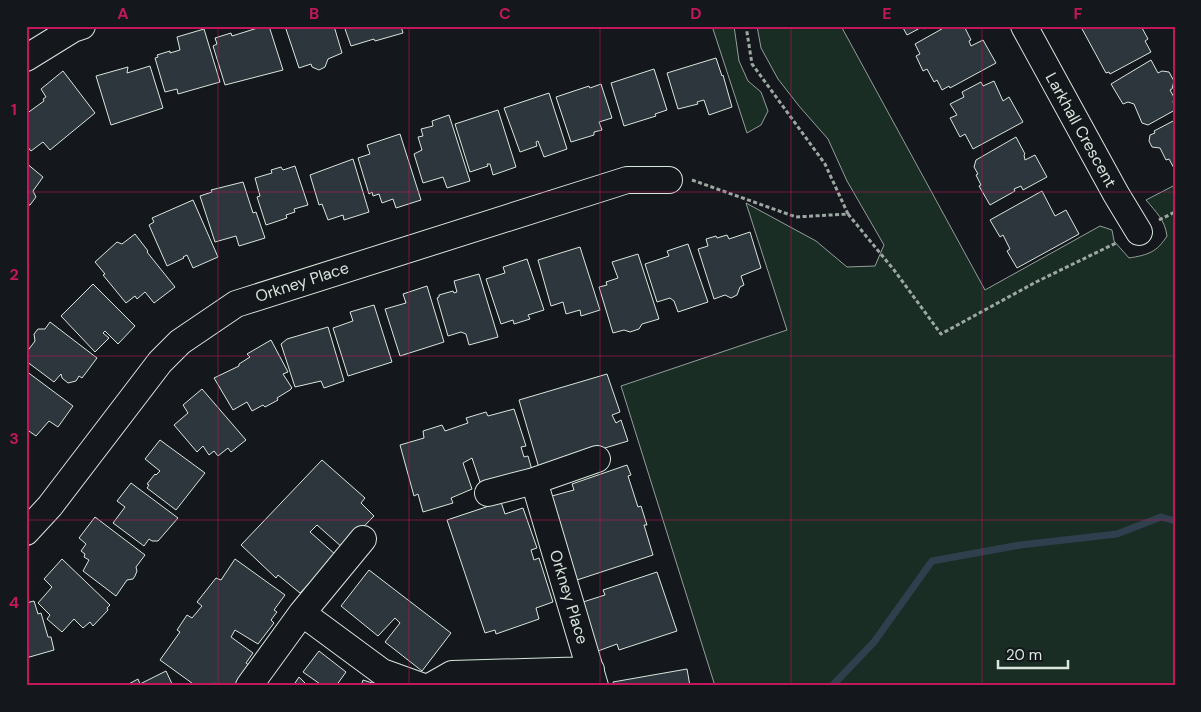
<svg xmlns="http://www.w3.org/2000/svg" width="1201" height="712" viewBox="0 0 1201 712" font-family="'DM Sans',sans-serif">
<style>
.green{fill:#1a2d24;stroke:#939e99}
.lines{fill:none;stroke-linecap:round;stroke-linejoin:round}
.stream{stroke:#2f3f4d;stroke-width:7}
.building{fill:#2c363c;stroke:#d8e6dc}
.minor-casing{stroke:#d8e6dc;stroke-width:28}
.path{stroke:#9da8a2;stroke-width:3;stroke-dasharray:4 2.5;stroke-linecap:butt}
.minor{stroke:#14181c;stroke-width:26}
.grid{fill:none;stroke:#c2185b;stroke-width:1;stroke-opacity:0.55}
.labels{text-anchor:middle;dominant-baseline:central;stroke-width:4;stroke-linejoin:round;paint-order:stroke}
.street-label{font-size:16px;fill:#d8e6dc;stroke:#14181c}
.neatline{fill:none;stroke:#c2185b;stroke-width:2}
.grid-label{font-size:16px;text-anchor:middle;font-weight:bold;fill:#c2185b}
</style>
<rect width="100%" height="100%" fill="#14181c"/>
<path class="green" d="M712,26H734L739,61L748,81L761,92L768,111L761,125L747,133Z
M757,26H841L985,290L1100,226L1112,230L1114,241L1129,258C1148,255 1157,252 1167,236C1165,220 1156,212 1146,200L1175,185V686H715L621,386L787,330L746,203L816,241L847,267L875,266L884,245L847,181L828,139L799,106L778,79L761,48Z"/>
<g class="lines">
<path class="stream" d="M832,686L874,642L932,561L1020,545L1117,534L1161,517L1175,521"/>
</g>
<path class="building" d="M264,26H269L283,70L225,85L213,46L217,44L215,38L231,33L232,36Z
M285,26H334L342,53L328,59L325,67L319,70L312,67L311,64L299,68Z
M344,26H401L403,33L375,41L374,39L351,46Z
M902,26H929L924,29L922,27L907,35Z
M947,26H964L971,40L969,41L971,46L983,40L996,63L950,88L949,86L942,90L937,80L934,82L927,69L923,71L916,56L920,54L915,44Z
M1082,26H1141L1148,39L1145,41L1151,52L1110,74L1109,72L1106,73L1081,27Z
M204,29L220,82L178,94L177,89L165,92L155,58L158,57L157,55L170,51V53L180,50L177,37Z
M716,58L722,76L723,75L732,107L709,115L704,100L697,102L698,104L678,109L667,73Z
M1151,60L1158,73L1162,71L1169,72L1174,81L1172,89L1170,90L1175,99L1173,101L1175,110L1148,125L1142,123L1134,104L1128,102L1123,104L1111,84Z
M150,66L163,108L111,125L96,76L128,67L127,73Z
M654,69L667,110L655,114L656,116L624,126L611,83Z
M63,71L95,113L50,150L43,142L31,151L26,145V117L28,116L26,114L44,101L43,99L46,97L41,89Z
M994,81L1003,101L1009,97L1023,122L973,149L965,134L960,137L950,118L957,115L950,104L964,97L962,92L981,82L983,86Z
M601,84L612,118L599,122L602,130L594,132V135L571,142L556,97L589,86L590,88Z
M549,93L567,149L544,157L538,141L536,142L537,146L520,152L504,108Z
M498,110L516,167L493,175L490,164H487L488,166L470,172L455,124Z
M449,115L470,181L447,188L443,177L423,183L414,154L422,150L418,137L423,136L421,129L433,126L432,121Z
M1175,120V170L1169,159L1166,160L1160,148L1152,147L1149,141L1150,135L1155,133L1154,131Z
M400,134L421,200L396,208L393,199L382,203L379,194L373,196L372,192L369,194L358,158L370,154L367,145Z
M1016,137L1025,154L1024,155L1025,160L1035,155L1047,177L1023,190L1021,186L1014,189L1015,191L990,205L979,186L981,185L976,175L978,174L974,167L976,160Z
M353,159L369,212L344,220L343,215L328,220L322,204L319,205L310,175Z
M26,163L43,177L33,191L36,197L30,205H26Z
M295,166L308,205L294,209L295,212L286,215L287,218L266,225L257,197L260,196L255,178L272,173L271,170L281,167L283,170Z
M243,182L253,213L256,212L265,238L239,246L236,236L215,242L200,196L212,192L211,190Z
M1042,191L1055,216L1066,210L1079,234L1017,268L1007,251L1010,249L1003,235L1000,237L990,220Z
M193,200L218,257L193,268L187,255L183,257L184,258L167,266L149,225L154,222L152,218Z
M750,232L761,268L741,276L744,285L740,287L737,295L731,298L725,295L714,299L698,249L708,246L706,239L716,236L717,238L727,235L729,239Z
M135,234L148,251L147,252L175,287L154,303L145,292L137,299L135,296L126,303L103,275L105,274L95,262L117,242L122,244Z
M688,244L708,302L678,312L674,301L670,298L657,302L645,264L669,256L667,251Z
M580,247L600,310L581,316L580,310L566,314L563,302L551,306L538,260Z
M638,254L659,319L642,324L639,329L630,332L624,330L613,333L599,287L607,285L606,282L618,278L612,262Z
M527,259L544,310L528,315L530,319L514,324L513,320L501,324L486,279L505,273L503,267Z
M479,274L498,337L469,345L466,334L461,332L448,336L437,298L439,297V295L453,291L454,293L457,292L454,281Z
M93,284L135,326L118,344L105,331L103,333L109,338L95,352L61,316Z
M427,286L444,342L400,356L385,309L406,303L403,294Z
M374,305L392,362L348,376L333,328L353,321L350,312Z
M50,322L97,358L82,378L79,376L76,381L68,383L62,378L61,374L54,382L26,361V353L35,341L34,334L38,329H45Z
M328,327L344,381L324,388L321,381L295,387L281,344L287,339Z
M271,340L288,372L283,374L292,388L290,390L277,398L278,400L265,407L263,405L252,411L247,402L233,410L214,378L239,366V364L250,357L247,354Z
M26,371L73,406L58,427L49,421L36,436L26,429Z
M607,374L620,412L612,415L616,423L621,420L628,441L539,468L519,400Z
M202,389L246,440L231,452L228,448L218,456L214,451L209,455L203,446L197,452L174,425L188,413L183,405Z
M514,409L526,446L521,447L524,457L528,456L532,470L482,488L472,458L463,463L472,489L451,498L453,503L423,512L418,494L414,496L400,445L424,438L423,431L442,425L445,431L468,423L466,418L486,412L488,416Z
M160,440L205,473L176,510L147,488L149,485L147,484L155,474L156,475L160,471L145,459Z
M322,460L365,498L361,503L374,516L343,548L317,525L310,532L336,555L300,593L278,575L276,578L241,545Z
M627,465L631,475L628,476L638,507L641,506L647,525H644L653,555L577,580L552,496L574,490L572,484Z
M131,483L178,518L158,541H152L149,539L144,546L113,523L125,507L117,501Z
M501,502L505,514L523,508L537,548L531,550L534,560L539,558L553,602L536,608L539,619L496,634L495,630L485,633L447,520Z
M95,517L145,555L136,567L137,571L135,576L133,579L127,580L116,596L83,571L89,560L84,557L85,554L81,551L86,544L79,538Z
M62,559L110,605L107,608L108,610L93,626L90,622L83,628L74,619L62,632L47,619L50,615L38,603L52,587L44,579Z
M235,559L285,595L274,610L277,612L271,620L274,623L258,644L235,630L231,637L253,653L246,663L250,666L235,686H218L214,683L212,686H196L160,660L180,632L177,630L187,615L192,618L202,606L197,602L216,578L221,580Z
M369,570L451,633L422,671L385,642L400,623L395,618L378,636L341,606Z
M657,572L677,631L619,650L617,644L598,651L583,602L605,595L603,590Z
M34,601L38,614L41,613L48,637H51L54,650L26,658V603Z
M319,651L346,672L336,686H318L320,684L303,672Z
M687,669L690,686H614L613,682Z
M166,671L173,686H125L138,679L140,684Z
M299,677L308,686H293Z
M576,678L577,686H526L525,683Z
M363,680L382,686H361Z"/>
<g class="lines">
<g class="minor-casing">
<path id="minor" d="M1024,26L1116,194L1139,232
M26,58L73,29L82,26
M534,481L595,686
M488,493L534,481L597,459
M26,532L50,506L160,362L180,342L236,304L627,180H669
M302,613L382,672L421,686
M249,686L302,613L363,539
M431,686L452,674L591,670"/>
</g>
<path class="path" d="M692,180L796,217L848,214L825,164L752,64L746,26
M848,214L894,270L941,334L1036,282L1116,243
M1159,220L1175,212"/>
<use href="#minor" class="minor"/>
</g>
<path class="grid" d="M218,26V686M409,26V686M600,26V686M791,26V686M982,26V686M26,192H1175M26,356H1175M26,520H1175"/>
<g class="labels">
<g class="street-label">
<text transform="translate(1081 130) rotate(61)">Larkhall Crescent</text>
<text transform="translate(302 282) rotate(-18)">Orkney Place</text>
<text transform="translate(569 597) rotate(73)">Orkney Place</text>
</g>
</g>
<rect width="1201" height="712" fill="none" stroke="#14181c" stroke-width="55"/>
<path d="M998 660v8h70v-8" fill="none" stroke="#d8e6dc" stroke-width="2.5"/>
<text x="1006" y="660" font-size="15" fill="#d8e6dc" stroke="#14181c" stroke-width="4" paint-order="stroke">20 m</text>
<rect x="28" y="28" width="1146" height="656" class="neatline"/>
<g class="grid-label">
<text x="123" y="19">A</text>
<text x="314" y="19">B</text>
<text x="505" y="19">C</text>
<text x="696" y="19">D</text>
<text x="887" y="19">E</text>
<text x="1078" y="19">F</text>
<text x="14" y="115">1</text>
<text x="14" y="280">2</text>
<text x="14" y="444">3</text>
<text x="14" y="608">4</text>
</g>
</svg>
